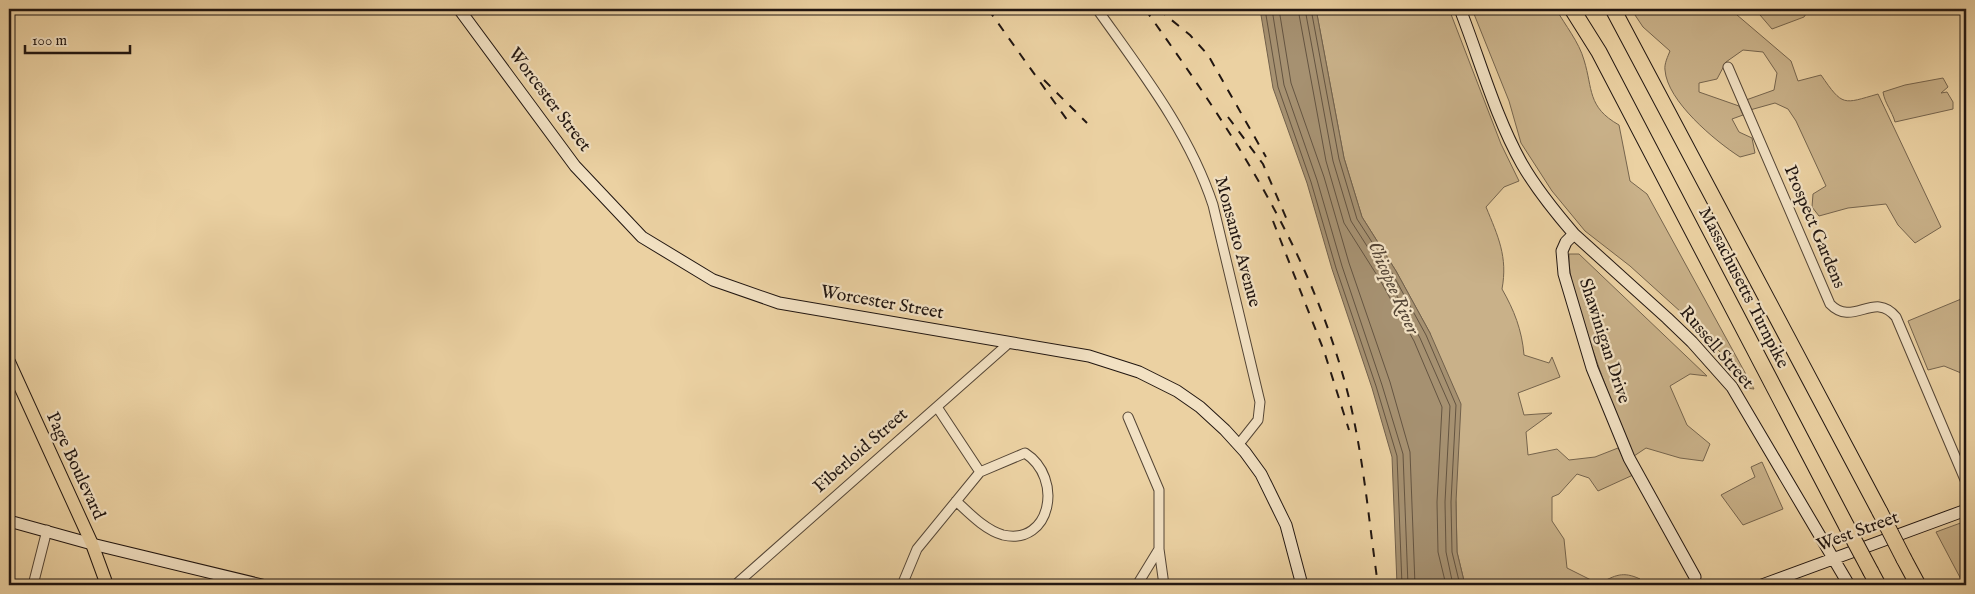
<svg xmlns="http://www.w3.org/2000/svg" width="1975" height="594" viewBox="0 0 1975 594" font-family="'IM FELL English',serif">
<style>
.green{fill:#c9b189;stroke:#75644d}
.water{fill:#a69171;stroke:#71604b}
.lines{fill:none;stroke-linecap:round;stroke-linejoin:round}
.shore{stroke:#645441;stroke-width:1}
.street-casing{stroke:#544535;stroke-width:11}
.secondary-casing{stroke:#211611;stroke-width:13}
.primary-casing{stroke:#211611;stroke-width:14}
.highway-casing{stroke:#211611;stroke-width:17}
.street{stroke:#f2e1c3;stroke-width:9}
.secondary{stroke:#f2e1c3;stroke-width:11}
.primary{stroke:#ebd1a2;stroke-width:12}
.highway{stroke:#ebd1a2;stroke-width:15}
.rail{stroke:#211611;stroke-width:2;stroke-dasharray:9 9;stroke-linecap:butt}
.highway-bridge-casing{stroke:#211611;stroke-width:17;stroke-linecap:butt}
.highway-bridge{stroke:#ebd1a2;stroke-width:15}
.labels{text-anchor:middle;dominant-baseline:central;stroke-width:4.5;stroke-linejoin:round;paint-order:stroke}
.street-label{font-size:18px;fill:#211611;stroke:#f2e1c3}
.water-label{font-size:19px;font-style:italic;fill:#564737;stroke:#f2e1c3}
</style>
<rect width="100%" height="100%" fill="#ebd1a2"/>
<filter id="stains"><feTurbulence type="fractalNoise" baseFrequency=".004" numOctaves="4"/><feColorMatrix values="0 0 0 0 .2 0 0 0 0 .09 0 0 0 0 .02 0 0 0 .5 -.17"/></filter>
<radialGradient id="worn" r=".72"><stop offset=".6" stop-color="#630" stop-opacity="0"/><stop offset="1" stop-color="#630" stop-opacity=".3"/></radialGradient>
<path class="green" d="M1316,9H1449L1501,144L1519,181L1504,187L1486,207C1498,236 1508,257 1502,289C1514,310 1522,330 1524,355L1549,363L1552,357L1560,377L1518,393L1524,415L1552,413L1526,432L1528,455L1557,449L1569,460L1595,457L1618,448L1633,475L1598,491L1589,478L1577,474L1559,494L1552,497V521L1564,539L1567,568L1599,584C1615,575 1623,571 1640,579L1632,585H1465L1457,552L1456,502L1430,333L1396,271L1362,217L1344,158Z
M1472,9H1556C1565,25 1579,42 1584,60C1593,89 1587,107 1619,125L1630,181L1647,194L1754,389L1746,388L1732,366L1702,331L1630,266L1585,231L1552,191L1521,143L1509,101Z
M1631,9H1730L1791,61L1798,81L1821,75C1843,107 1843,104 1878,94L1941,227L1915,243L1898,225L1886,204L1848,208L1819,216L1812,207L1813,194L1826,186L1796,121L1788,109L1775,103L1750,110L1746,100L1774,90L1777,73L1763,52L1743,50L1726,62L1717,79L1699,83V92L1739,106L1743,115L1732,119L1739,132L1752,138L1755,153L1740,157C1715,141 1667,101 1665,70C1664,64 1668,56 1670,51L1643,27Z
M1772,9H1803L1806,14L1804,17L1772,29L1760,15Z
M1943,78L1948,87L1941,93L1947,92L1953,102V109L1895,122C1892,111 1885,104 1883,92L1905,85Z
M1569,254H1579L1707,376L1690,374L1670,386L1687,425L1710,444L1703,461L1680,458L1646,448L1634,456C1615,413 1599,370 1585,326C1578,303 1568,278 1569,254Z
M1966,297V375L1944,366L1928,370L1908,321Z
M1762,462L1783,509L1743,525L1721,495L1755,477L1751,467Z
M1966,521V585H1964L1936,532Z"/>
<path class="water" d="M1260,9H1316L1344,158L1362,217L1396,271L1430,333L1461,404L1456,502L1457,552L1465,585H1397L1392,457L1372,388L1332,269L1307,183L1273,88Z"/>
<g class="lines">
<path class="shore" d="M1265,9L1278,87L1311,182L1336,268L1376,386L1397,456L1402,585
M1272,9L1284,85L1317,180L1342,266L1382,385L1403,454L1408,585
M1279,9L1291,83L1324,177L1349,263L1390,382L1410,452L1415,585
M1298,9L1326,161L1344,223L1380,280L1414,341L1442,407L1437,502L1438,552L1446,585
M1305,9L1333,161L1351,221L1386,276L1420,338L1450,406L1445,502L1446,552L1453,585
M1311,9L1339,159L1357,219L1392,273L1426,335L1456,405L1451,502L1452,552L1460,585"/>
<g class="street-casing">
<path id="street" d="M1097,9C1141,71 1189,132 1213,205L1260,402L1258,420L1239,444
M1728,67L1830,304C1853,328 1874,290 1896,317L1966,482
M937,407L980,472
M1128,417L1159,490V549L1164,585
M33,585L47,530
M735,585L1009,343
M902,585L917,549L980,472L1025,453C1064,478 1051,546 1003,535C985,530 969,513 956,501
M1137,585L1159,549"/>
</g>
<g class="secondary-casing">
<path id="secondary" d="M459,9L575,166L642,237L713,280L779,303L1089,356L1139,372L1177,391L1200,407L1225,430L1245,452L1261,474L1286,525L1302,585
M1460,9C1480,60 1495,116 1522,164C1537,190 1555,212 1574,234L1566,242L1562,251L1564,274L1592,368L1629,458L1695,577
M1574,234L1667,318L1692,342L1732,387L1849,585
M9,521L92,544L262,585
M1762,585L1966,510"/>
</g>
<g class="primary-casing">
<path id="primary" d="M9,362L92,544L107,585"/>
</g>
<g class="highway-casing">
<path id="highway" d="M1572,9L1599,52L1847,527
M1613,9L1880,512
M1904,559L1918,585
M1871,572L1878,585"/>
</g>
<use href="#street" class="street"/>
<use href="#secondary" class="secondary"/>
<use href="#primary" class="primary"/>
<use href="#highway" class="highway"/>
<path class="rail" d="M988,9L1070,124
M1145,9C1232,131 1312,250 1349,398C1364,460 1369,523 1378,585
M1158,9L1190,35L1208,55L1266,157
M1044,80L1087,123
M1228,117L1263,164L1287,220
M1273,221L1324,351L1349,430"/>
<g class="highway-bridge-casing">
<path id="highway-bridge" d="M1880,512L1904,559
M1847,527L1871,572"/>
</g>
<use href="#highway-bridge" class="highway-bridge"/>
</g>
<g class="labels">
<g class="street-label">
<text transform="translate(549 100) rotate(53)">Worcester Street</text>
<text transform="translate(1814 227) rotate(67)">Prospect Gardens</text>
<text transform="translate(1237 242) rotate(75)">Monsanto Avenue</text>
<text transform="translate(1743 288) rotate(63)">Massachusetts Turnpike</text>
<text transform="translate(882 303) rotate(10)">Worcester Street</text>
<text transform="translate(1604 341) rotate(72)">Shawinigan Drive</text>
<text transform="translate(1716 348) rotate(49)">Russell Street</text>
<text transform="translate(861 451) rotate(-41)">Fiberloid Street</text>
<text transform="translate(75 466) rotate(65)">Page Boulevard</text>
<text transform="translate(1858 532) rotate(-20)">West Street</text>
</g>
<g class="water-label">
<text transform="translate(1393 288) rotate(66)">Chicopee River</text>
</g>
</g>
<rect width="1975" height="594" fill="none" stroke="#ebd1a2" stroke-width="30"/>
<rect x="10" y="10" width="1955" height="574" fill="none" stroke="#211611" stroke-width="2.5"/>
<rect x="15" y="15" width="1945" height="564" fill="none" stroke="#211611"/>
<path d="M25 45v8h105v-8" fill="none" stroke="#211611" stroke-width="2.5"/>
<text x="32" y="45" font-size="15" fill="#211611" stroke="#f2e1c3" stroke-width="4" paint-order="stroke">100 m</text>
<rect width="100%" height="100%" filter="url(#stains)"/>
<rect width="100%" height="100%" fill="url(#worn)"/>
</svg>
